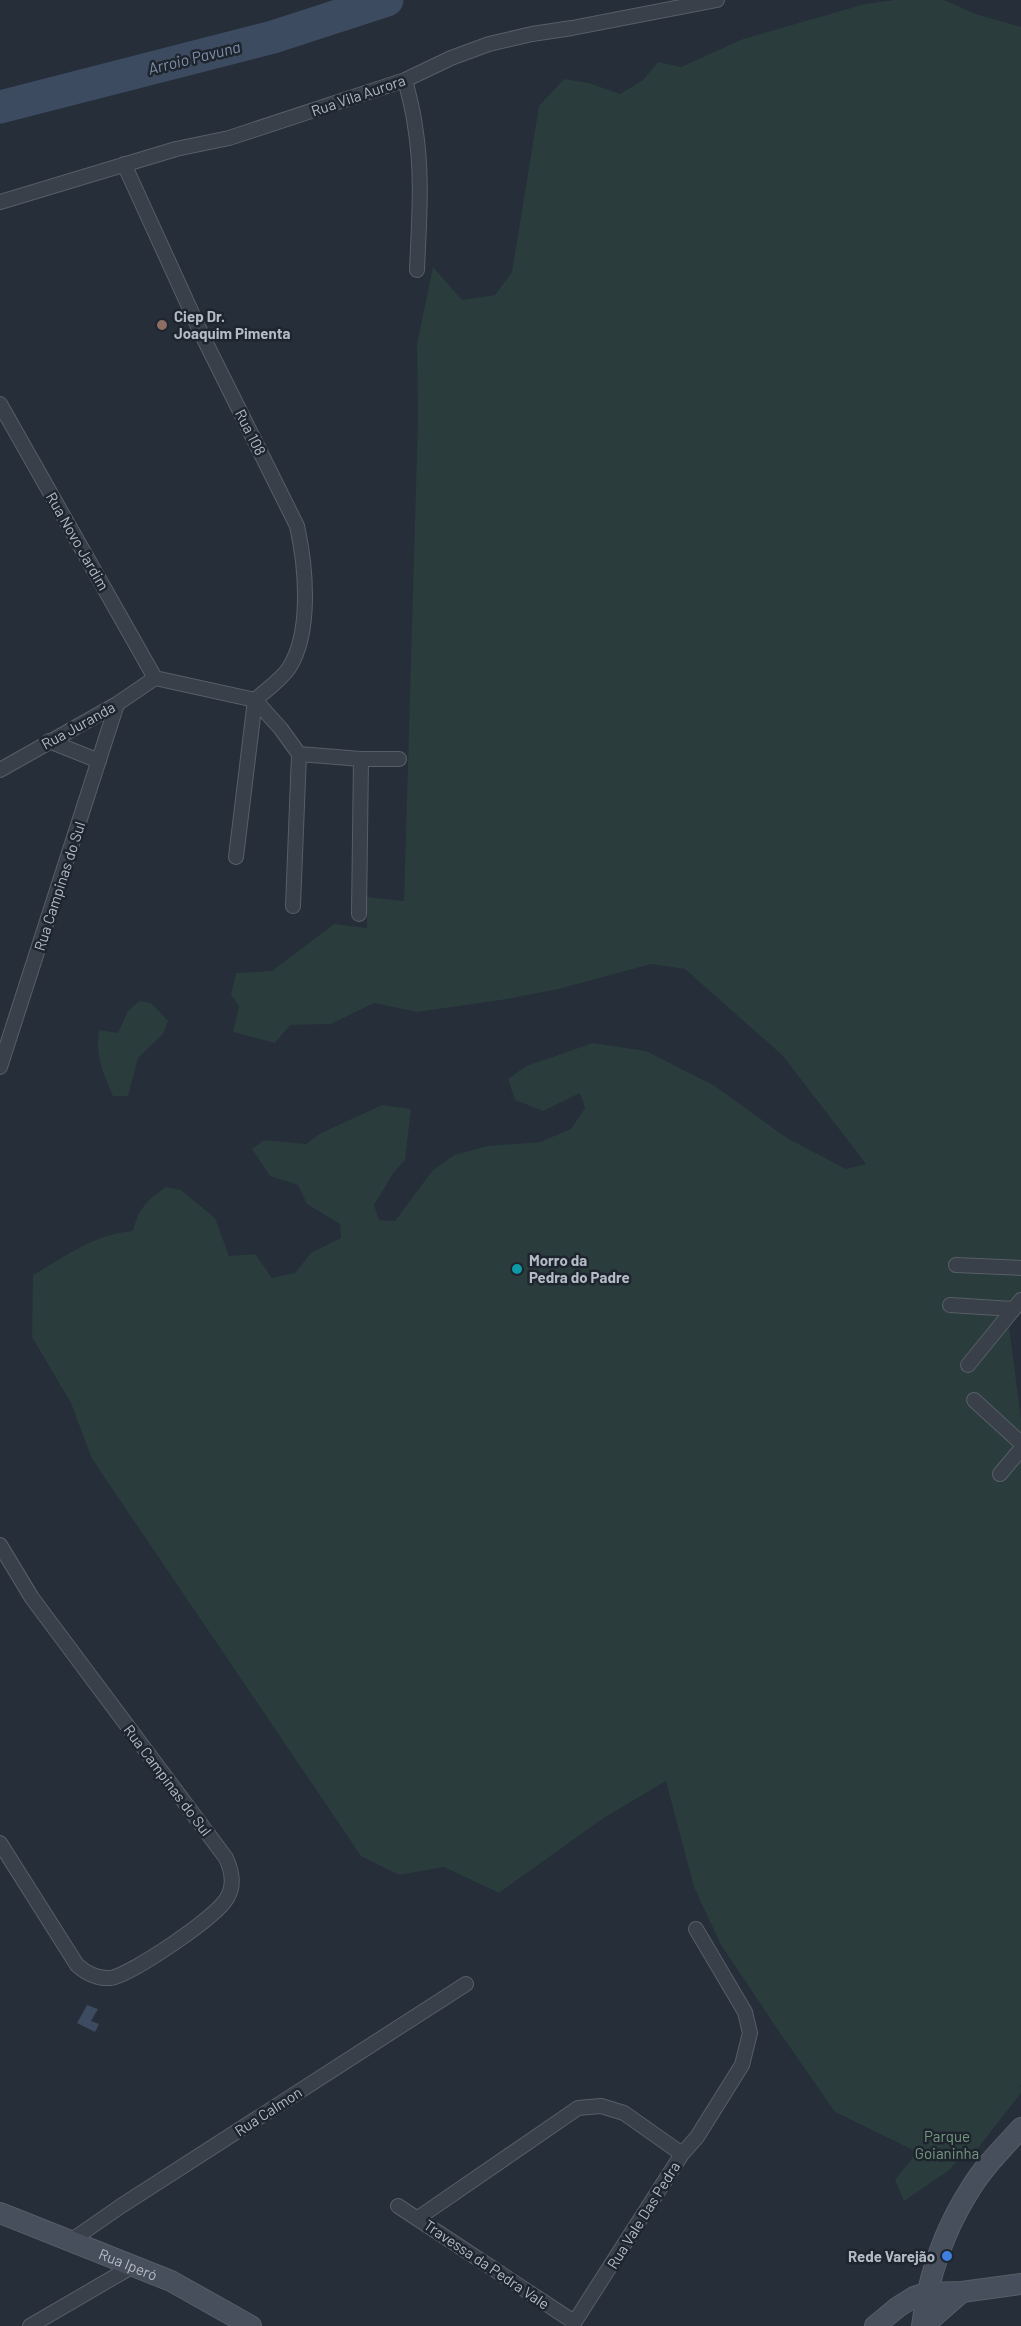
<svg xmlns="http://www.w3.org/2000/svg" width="1021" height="2326" viewBox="0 0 1021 2326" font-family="Barlow,sans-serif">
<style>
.green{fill:#2a3c3c}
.water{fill:#3d4b60}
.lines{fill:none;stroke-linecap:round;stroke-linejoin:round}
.river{stroke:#3d4b60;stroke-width:33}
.street-casing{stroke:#575e67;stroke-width:16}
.secondary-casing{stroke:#575e67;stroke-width:22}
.street{stroke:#39404a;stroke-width:14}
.secondary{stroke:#474f5c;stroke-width:20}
.education-dot{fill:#8d6e63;stroke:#1e252e;stroke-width:2}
.culture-dot{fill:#0f9aa8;stroke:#1e252e;stroke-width:2}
.shop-dot{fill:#3f7fe0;stroke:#1e252e;stroke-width:2}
.labels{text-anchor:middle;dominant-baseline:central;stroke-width:5;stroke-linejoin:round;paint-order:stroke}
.street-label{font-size:15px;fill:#b4bbc5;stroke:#1e252e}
.poi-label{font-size:15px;font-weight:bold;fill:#b4bbc5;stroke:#1e252e;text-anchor:start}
.park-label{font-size:15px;fill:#75987e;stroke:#1e252e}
.water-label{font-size:16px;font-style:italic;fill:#7f91aa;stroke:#1e252e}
</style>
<rect width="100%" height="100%" fill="#252e39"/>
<path class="green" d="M895,0H944L976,14L1021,27V1294L1006,1303L1021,1419V2085L1017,2088L1021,2086V2093L968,2161L963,2155L948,2171L904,2201L895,2180L917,2152L835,2112L778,2030L721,1945L694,1887L666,1781L602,1819L499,1893L444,1867L399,1875L361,1856L92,1459L71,1403L32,1337L33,1275C66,1256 94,1234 133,1231C138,1209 147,1200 166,1187L181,1190L215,1218L229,1256L255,1254L272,1278L295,1273L311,1253L341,1238L340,1224L307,1204L298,1185L270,1176L252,1149L264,1140L306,1144L321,1133L382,1105L411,1109L405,1160L394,1172L374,1205L379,1220L395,1221L432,1171L454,1155L488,1146L540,1142L571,1129L585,1108L580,1093L543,1111L515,1100L508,1079L526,1066L593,1043L646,1051L715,1086L787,1138L846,1169L866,1164L783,1056L685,969L651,964L559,989L501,1000L417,1012L374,1003L331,1024L290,1025L275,1043L233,1032L239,1006L231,995L236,973L272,971L334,924L367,928V897L404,901L418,418L417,344L433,267L462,300L495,295L512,272L539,106L564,79L589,83L620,94L643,80L658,62L681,67L743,39L865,4Z
M139,1001L151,1003L168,1021L163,1034L138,1058L128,1096H113C103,1074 95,1054 99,1030L118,1033L128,1011Z"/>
<path class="water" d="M87,2005L98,2009L91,2021L99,2024L95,2032L77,2023Z"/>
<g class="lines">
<path class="river" d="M0,107L273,37L387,0"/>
<g class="street-casing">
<path id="street" d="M405,80C409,95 413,110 415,126C423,173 419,222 417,270
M124,164L202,335L297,526C306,566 312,632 289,668C281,680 266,690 255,700L236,857
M0,202L176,149L229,138L405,80L451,58L489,44L532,34L572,28L717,0
M0,404L155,678
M155,678L255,700L281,729L299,754L293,906
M49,741L99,761
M299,754L361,759H399
M0,770L117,704L155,678
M359,914L361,759
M0,1067L117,704
M956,1265L1021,1268
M950,1305L1013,1309
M968,1365L1021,1300
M974,1400L1021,1443
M1000,1474L1021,1449
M0,1545L32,1598L226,1858C232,1871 235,1885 227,1898C217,1917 132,1974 111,1978C98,1979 87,1974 77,1965L0,1843
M682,2154L697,2137L742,2065L750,2033L745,2012L696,1929
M398,2206L574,2322
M418,2218L578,2108L601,2106L624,2113L682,2154L572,2326
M72,2240L121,2206L466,1984
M30,2326L133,2266"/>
</g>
<g class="secondary-casing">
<g id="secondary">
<path id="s1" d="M0,2213L171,2281L251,2326"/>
<path d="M875,2326L898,2307L914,2297L926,2293L962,2292L1021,2284"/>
<path d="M922,2326C928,2277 944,2230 971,2188C984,2166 1004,2147 1021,2128"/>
<path d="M923,2326L962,2292"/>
</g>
</g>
<use href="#street" class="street"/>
<use href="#secondary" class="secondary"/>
</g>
<circle class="education-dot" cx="162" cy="325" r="6"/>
<circle class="culture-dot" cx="517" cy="1269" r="6"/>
<circle class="shop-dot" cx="947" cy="2256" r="6"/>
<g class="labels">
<g class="street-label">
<text transform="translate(358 95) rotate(-19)">Rua Vila Aurora</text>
<text transform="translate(251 432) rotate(63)">Rua 108</text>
<text transform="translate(78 541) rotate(60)">Rua Novo Jardim</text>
<text transform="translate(78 725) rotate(-29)">Rua Juranda</text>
<text transform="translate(59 886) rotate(-72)">Rua Campinas do Sul</text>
<text transform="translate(168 1780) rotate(53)">Rua Campinas do Sul</text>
<text transform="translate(268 2111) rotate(-33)">Rua Calmon</text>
<text transform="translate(643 2215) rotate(-58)">Rua Vale Das Pedra</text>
<text stroke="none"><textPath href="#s1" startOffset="138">Rua Iperó</textPath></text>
<text transform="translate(487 2264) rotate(34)">Travessa da Pedra Vale</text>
</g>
<g class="poi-label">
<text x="174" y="316">Ciep Dr.<tspan x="174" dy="17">Joaquim Pimenta</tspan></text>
<text x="529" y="1260">Morro da<tspan x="529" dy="17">Pedra do Padre</tspan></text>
<text x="935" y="2256" text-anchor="end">Rede Varejão</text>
</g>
<g class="park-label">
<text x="947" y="2136">Parque<tspan x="947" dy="17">Goianinha</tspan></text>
</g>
<g class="water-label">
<text transform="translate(194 57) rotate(-14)">Arroio Pavuna</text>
</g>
</g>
</svg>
